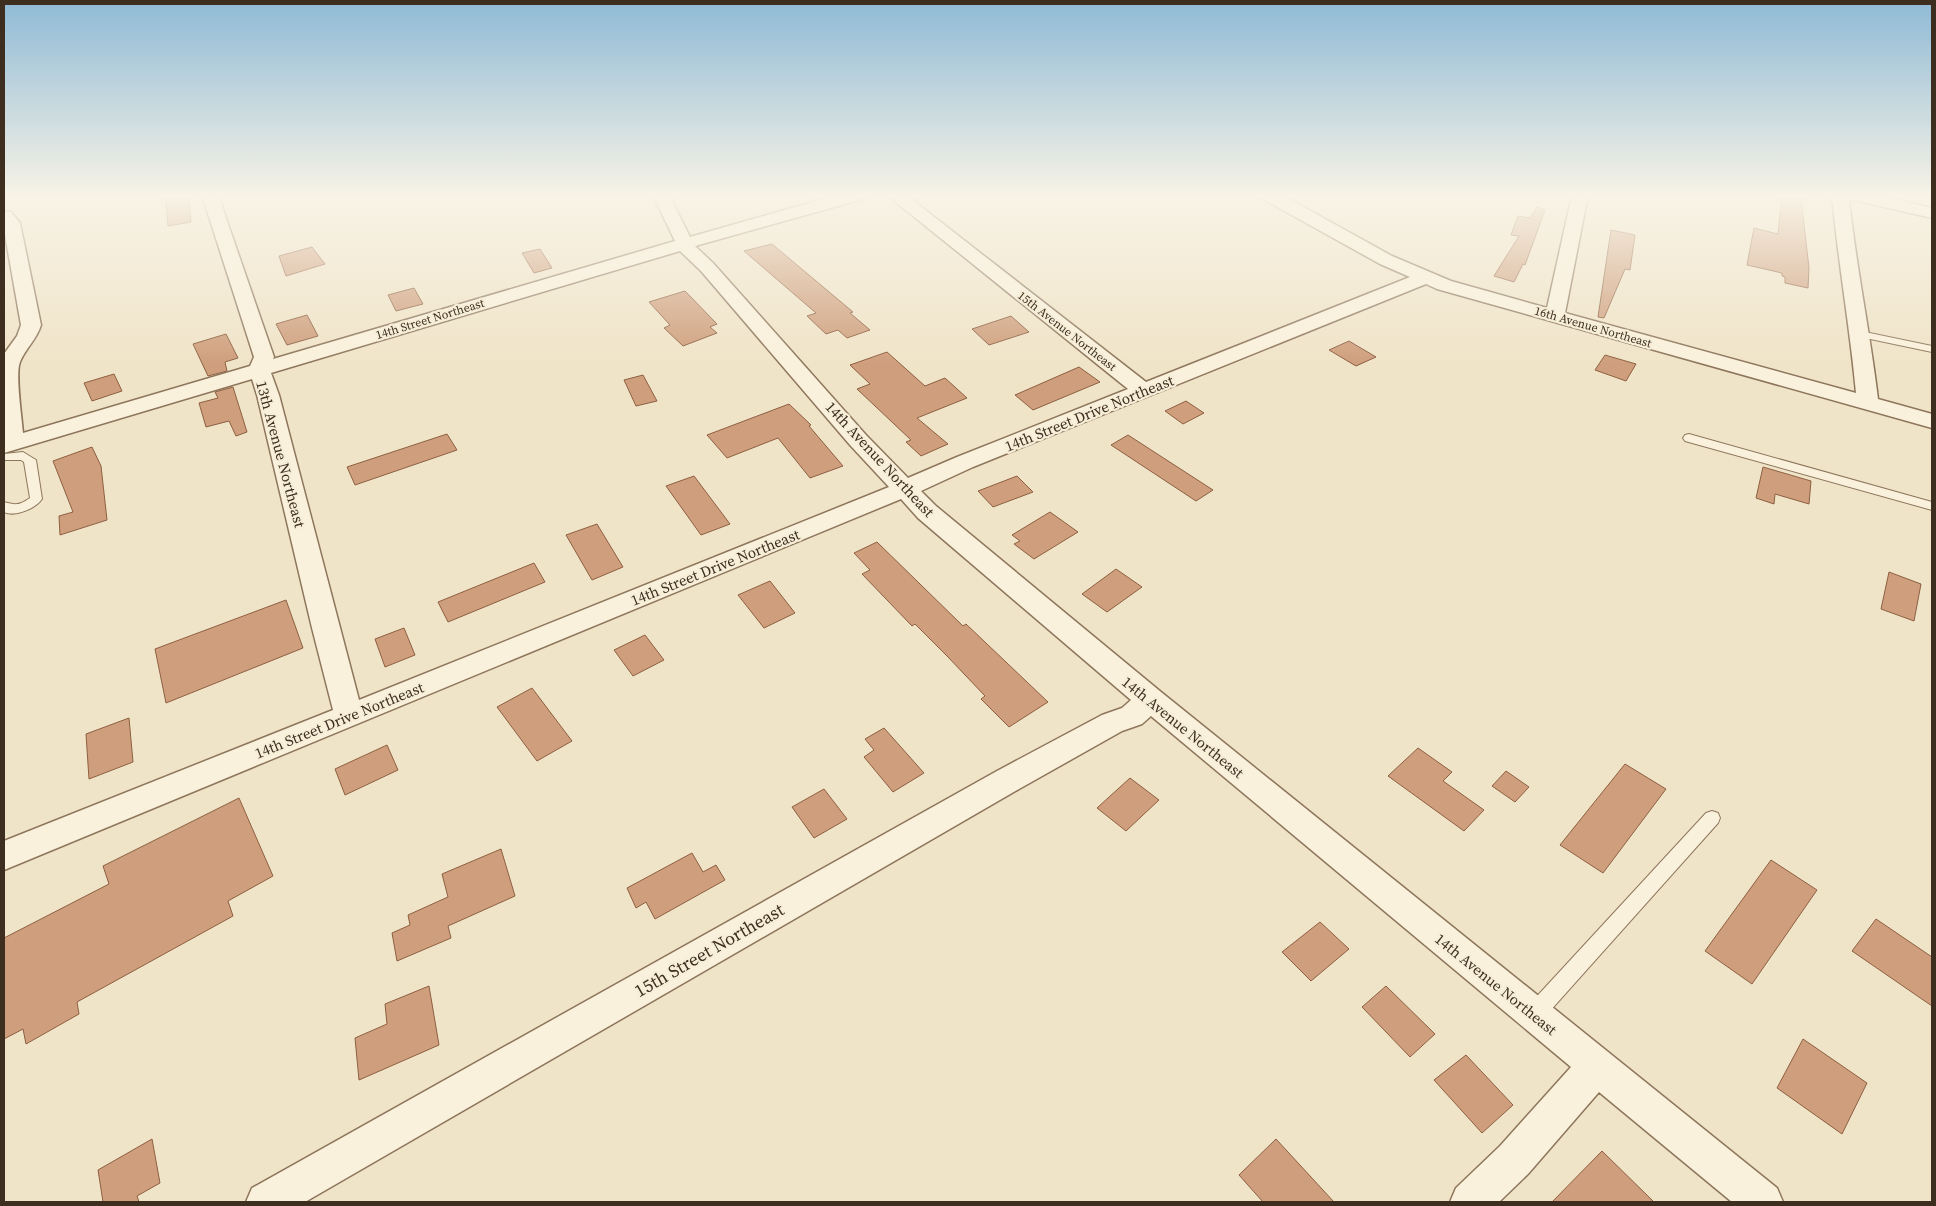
<svg xmlns="http://www.w3.org/2000/svg" width="1936" height="1206" viewBox="0 0 1936 1206" font-family="'Source Serif 4',serif">
<style>
.building{fill:#cf9f7d;stroke:#8d5f41}
.lines{fill:none;stroke-linecap:round;stroke-linejoin:round}
.lane-casing{stroke:#8d765c;stroke-width:2}
.street-casing{stroke:#8d765c;stroke-width:3}
.lane{fill:#faf1dc;fill-rule:evenodd}
.street{fill:#faf1dc;fill-rule:evenodd}
.labels{text-anchor:middle;dominant-baseline:central;stroke-width:4.5;stroke-linejoin:round;paint-order:stroke}
.far-street-label{font-size:12px;fill:#3d2e20;stroke:#f7eed8}
.street-label{font-size:15px;fill:#3d2e20;stroke:#f7eed8}
.near-street-label{font-size:18px;fill:#3d2e20;stroke:#f7eed8}
</style>
<rect width="100%" height="100%" fill="#f0e4c8"/>
<path class="building" d="M165,195H188L191,222L168,226Z
M1782,195L1801,198L1809,268L1808,288L1785,283V277L1782,276V273L1747,265L1754,228L1778,234Z
M1537,207L1545,210L1525,265L1523,264L1514,282L1494,276L1519,236L1511,235L1518,216L1530,218Z
M1611,230L1635,235L1630,270L1625,269L1604,318L1598,317Z
M772,244L853,312L850,313L870,330L847,338L838,330L826,334L807,316L816,313L744,251Z
M312,247L325,264L286,276L279,256Z
M540,249L552,268L534,273L522,253Z
M414,288L423,304L396,311L388,295Z
M685,291L717,324L710,327L717,333L683,346L664,328L670,325L649,302Z
M307,315L318,336L287,345L276,324Z
M1011,316L1029,332L989,345L972,329Z
M226,334L238,358L225,362L227,371L208,376L193,344Z
M1349,341L1376,357L1356,366L1329,350Z
M887,352L925,386L945,378L967,398L917,418L948,444L921,456L906,442L911,440L857,389L870,384L850,365Z
M1605,355L1636,364L1626,381L1595,370Z
M1079,367L1100,382L1033,410L1015,395Z
M114,374L122,391L92,401L84,383Z
M643,375L657,401L636,406L624,380Z
M233,387L247,432L236,436L229,421L206,427L199,403L218,398L215,392Z
M1186,401L1204,413L1183,424L1165,411Z
M789,404L811,425L809,426L843,466L810,478L778,438L727,458L707,435Z
M447,434L457,450L355,485L347,467Z
M1128,435L1213,490L1196,501L1111,445Z
M92,447L101,466L107,520L60,535L59,516L73,512L53,461Z
M1763,467L1811,481L1809,504L1775,494L1774,504L1756,498Z
M694,476L730,524L701,535L666,486Z
M1017,476L1033,492L993,507L978,491Z
M1050,512L1078,532L1034,559L1014,544L1020,541L1012,535Z
M597,524L623,567L592,580L566,535Z
M877,542L963,626L966,624L1048,702L1009,727L981,699L985,696L947,656L915,624L912,626L862,574L870,570L854,553Z
M534,563L545,582L448,622L438,602Z
M1116,569L1142,587L1107,612L1082,594Z
M1889,572L1921,584L1914,621L1881,609Z
M770,581L795,613L764,628L738,595Z
M286,600L303,648L166,703L155,649Z
M404,628L415,655L385,667L375,639Z
M645,635L664,660L633,676L614,650Z
M532,688L572,741L537,761L497,707Z
M129,718L133,762L89,779L86,734Z
M884,728L924,773L893,792L864,757L874,750L865,739Z
M387,745L398,770L345,795L335,769Z
M1418,748L1452,772L1443,781L1484,810L1464,831L1388,776Z
M1625,764L1666,789L1603,873L1560,845Z
M1506,771L1529,787L1515,802L1492,786Z
M1130,778L1159,800L1126,831L1097,808Z
M824,789L847,819L814,838L792,807Z
M239,798L273,876L228,901L233,916L77,1002L79,1014L26,1044L23,1029L4,1039V938L109,884L103,866Z
M501,849L515,896L448,926L451,938L397,961L392,933L410,925L408,915L448,897L442,874Z
M692,853L703,872L716,865L725,880L655,919L646,902L636,908L627,888Z
M1771,860L1817,890L1752,984L1705,951Z
M1876,919L1932,957V1006L1852,951Z
M1320,922L1349,949L1311,981L1282,952Z
M429,986L439,1045L359,1080L355,1038L387,1024L385,1004Z
M1386,986L1435,1034L1410,1057L1362,1007Z
M1803,1039L1867,1083L1842,1134L1777,1088Z
M1466,1055L1513,1105L1482,1133L1434,1080Z
M152,1139L160,1183L137,1196L139,1202H103L98,1170Z
M1276,1139L1334,1202H1263L1239,1175Z
M1602,1151L1654,1202H1552Z"/>
<g class="lines">
<g class="lane-casing">
<path id="lane" d="M1860,331L1932,346V352L1856,336L1855,334L1856,332Z
M1689,434L1932,502V510L1685,441L1683,438L1685,435Z
M23,452L36,460L42,499C35,509 15,517 4,512V502C16,505 18,506 30,498L24,462L21,460H4V454Z
M1712,811L1718,813L1720,818L1718,823L1541,1021L1534,1023L1527,1021L1525,1014L1527,1007L1706,813Z"/>
</g>
<g class="street-casing">
<path id="street" d="M202,195H218L274,357L273,359L675,241L653,195H669L690,237L837,195H865L863,199L695,246L713,263L866,435L908,478L957,457L1128,389L887,195H906L1146,382L1410,277L1380,264L1263,199L1261,195H1282L1392,256L1451,281L1547,308L1572,195H1588L1565,313L1856,393C1850,327 1838,262 1832,195H1876L1932,208V218L1849,199C1856,266 1870,332 1878,399L1932,414V428L1437,289L1426,284L973,467L921,491L936,506L1161,692L1777,1188L1783,1202H1732L1599,1092L1528,1174L1499,1202H1450L1456,1188L1500,1146L1571,1067L1151,716L1142,724L1122,731L1019,789L305,1202H246L252,1188L997,771L1102,715L1122,708L1131,700L918,518L901,499L4,870V841L333,710L312,628L257,395L252,379L4,453V354L17,336L21,325L4,229V211L11,212L20,223L41,325C37,339 25,349 20,362C15,374 22,418 23,433L250,366L254,357ZM680,251L701,271L850,445L889,487L359,700L279,395L271,373Z"/>
</g>
<use href="#lane" class="lane"/>
<use href="#street" class="street"/>
</g>
<linearGradient id="sky" x2="0" y2="1"><stop stop-color="#8fbad6"/><stop offset="0.54" stop-color="#f8f3e6"/><stop offset="1" stop-color="#f8f3e6" stop-opacity="0"/></linearGradient>
<rect width="1936" height="364" fill="url(#sky)"/>
<g class="labels">
<g class="far-street-label">
<text transform="translate(430 319) rotate(-17)">14th Street Northeast</text>
<text transform="translate(1593 327) rotate(16)">16th Avenue Northeast</text>
<text transform="translate(1067 331) rotate(38)">15th Avenue Northeast</text>
</g>
<g class="street-label">
<text transform="translate(1089 413) rotate(-22)">14th Street Drive Northeast</text>
<text transform="translate(281 454) rotate(75)">13th Avenue Northeast</text>
<text transform="translate(880 459) rotate(47)">14th Avenue Northeast</text>
<text transform="translate(715 567) rotate(-22)">14th Street Drive Northeast</text>
<text transform="translate(339 720) rotate(-22)">14th Street Drive Northeast</text>
<text transform="translate(1183 727) rotate(39)">14th Avenue Northeast</text>
<text transform="translate(1496 984) rotate(39)">14th Avenue Northeast</text>
</g>
<g class="near-street-label">
<text transform="translate(709 950) rotate(-30)">15th Street Northeast</text>
</g>
</g>
<rect width="1936" height="1206" fill="none" stroke="#3d2e20" stroke-width="10"/>
</svg>
